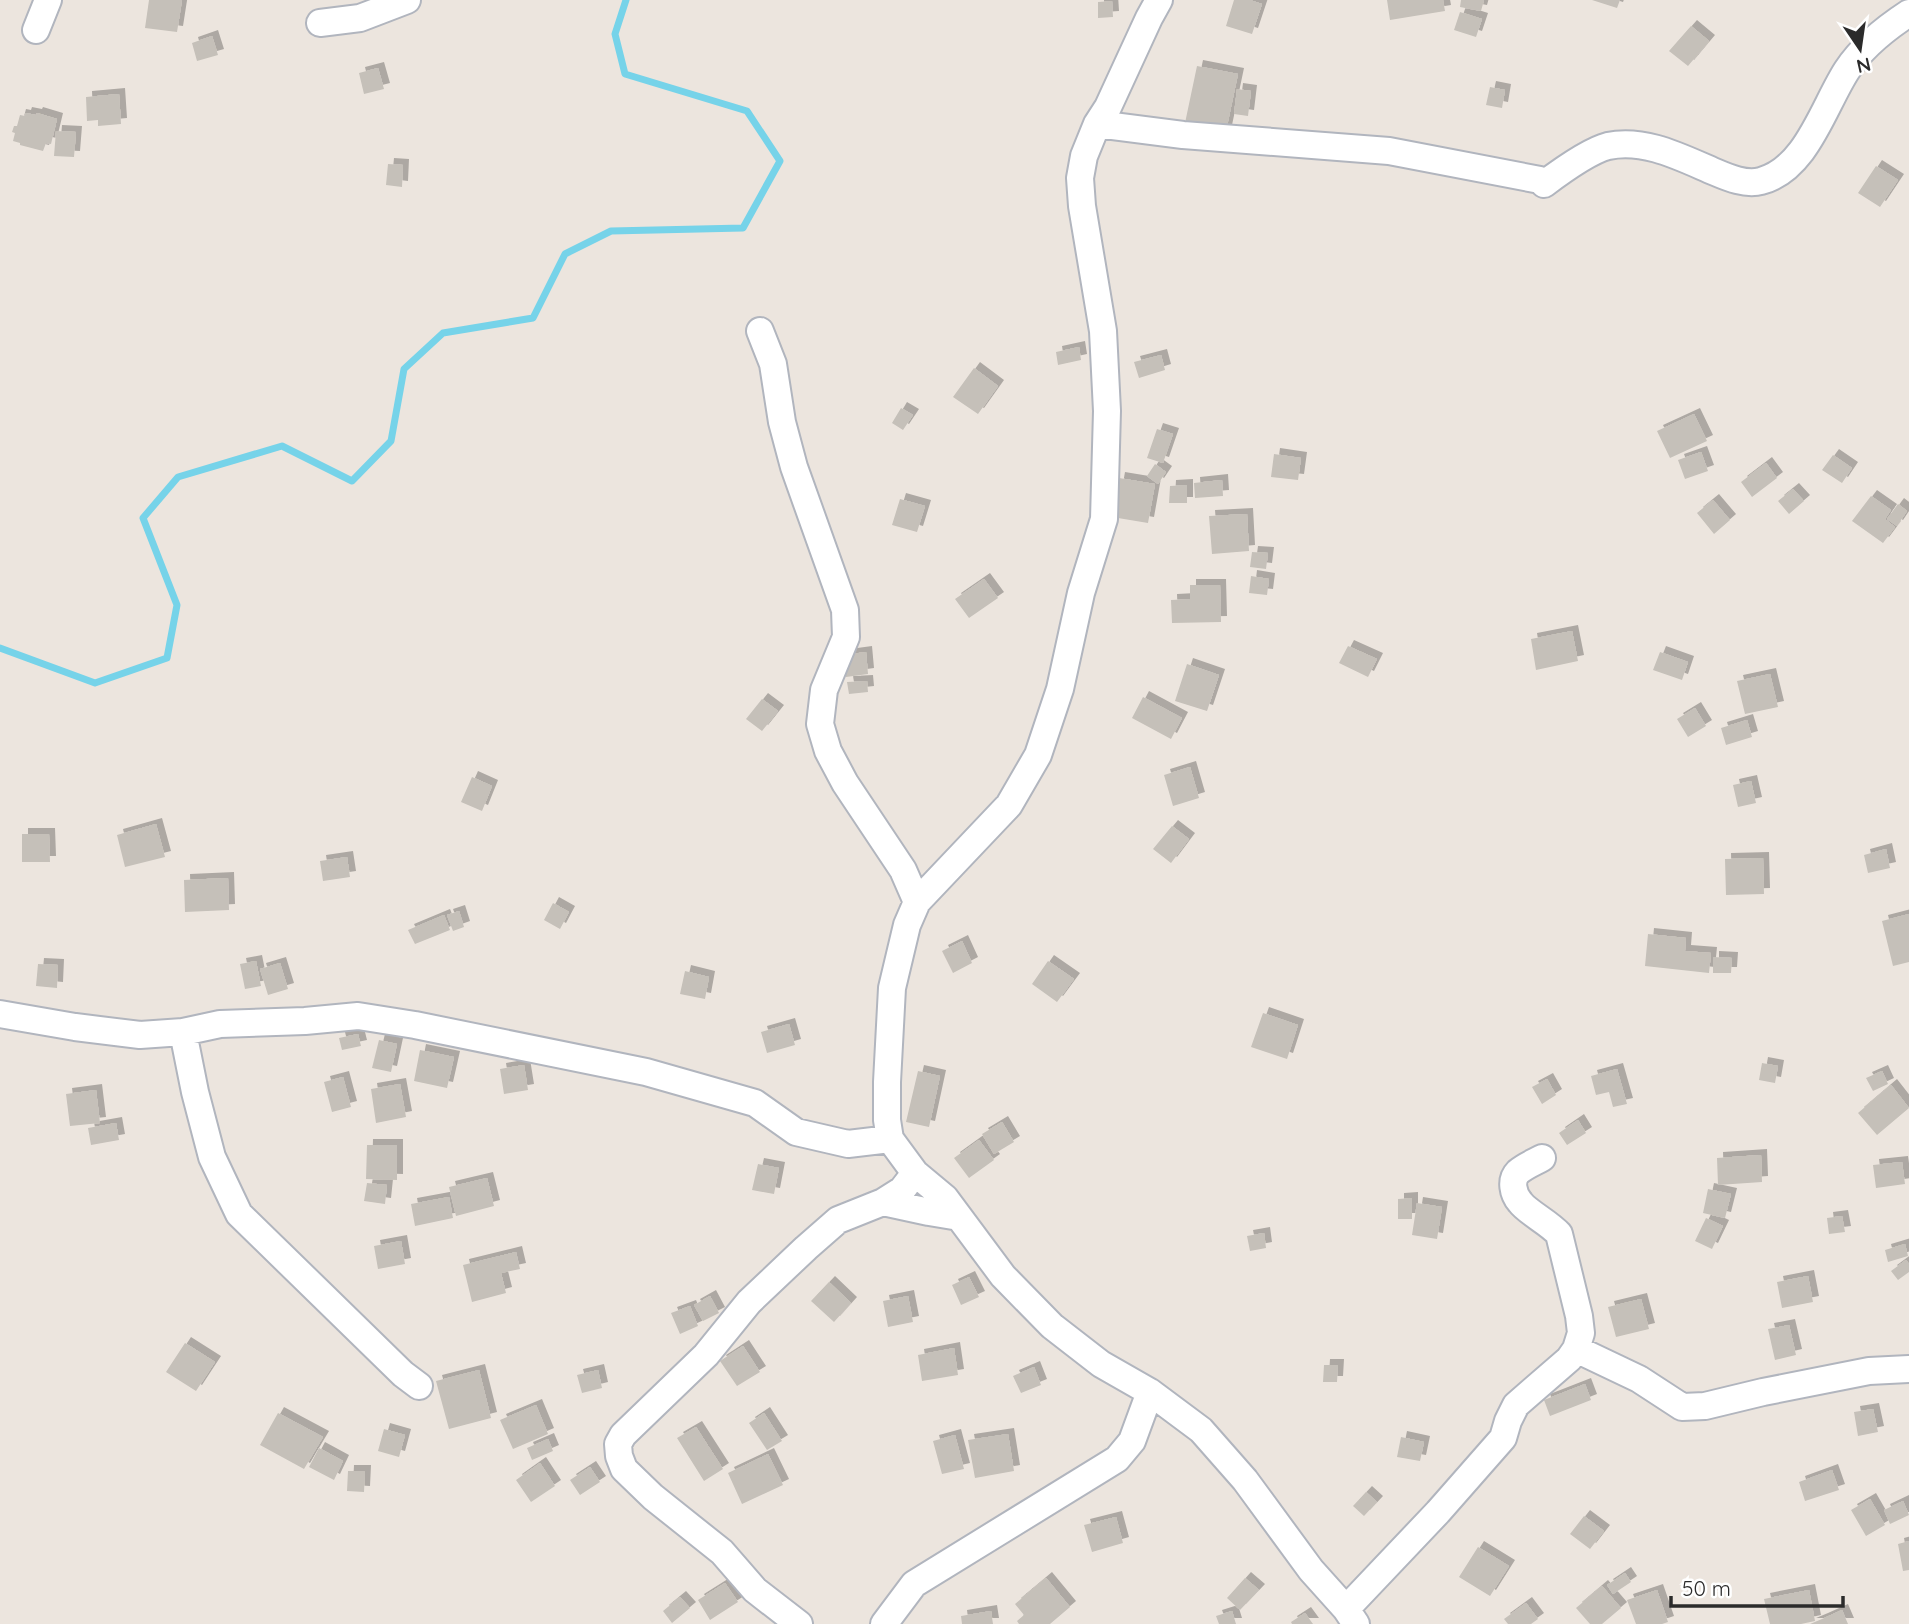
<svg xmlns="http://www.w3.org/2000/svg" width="1909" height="1624" viewBox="0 0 1909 1624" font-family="Quicksand,sans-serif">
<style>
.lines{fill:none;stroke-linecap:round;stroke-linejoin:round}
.stream{stroke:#76d3e9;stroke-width:7}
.building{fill:#c5c0b9;filter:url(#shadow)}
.minor-casing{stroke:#b1b5be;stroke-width:30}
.minor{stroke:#fff;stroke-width:26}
</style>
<defs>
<filter id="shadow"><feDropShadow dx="6" dy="-6" stdDeviation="0" flood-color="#0004"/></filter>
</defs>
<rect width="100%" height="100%" fill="#ece5de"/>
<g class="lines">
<path class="stream" d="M0,648L95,683L167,658L177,605L143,518L178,477L282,446L352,481L391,441L404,369L443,333L533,318L565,254L611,231L743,228L780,161L747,111L625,74L615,34L626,0"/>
</g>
<path class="building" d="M149,0H182L177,32L145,28Z
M1234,0H1250L1262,4L1252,34L1226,26Z
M1387,0H1443L1445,11L1390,20Z
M1461,0H1484L1481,11L1460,7Z
M1592,0H1620L1617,8Z
M1112,1L1113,17L1098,18V2Z
M1460,12L1482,19L1476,37L1454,30Z
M1691,26L1709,41L1688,66L1669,51Z
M212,36L218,55L197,61L192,43Z
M1197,66L1238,74L1226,131L1185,123Z
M378,68L384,89L364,94L359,73Z
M1490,87L1505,90L1502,108L1486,105Z
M1237,89L1251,91L1248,116L1234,114Z
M119,94L121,124L98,126V120L87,121L86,97Z
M26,113L36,115L37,113L57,119L51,144L46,143L43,151L20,145V143L13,141L15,133L12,132L14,126H17L20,115L25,116Z
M56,131L76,132L74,157L54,156Z
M388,164L403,165L402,187L386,185Z
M1876,166L1898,180L1880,207L1858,193Z
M1079,347L1081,360L1058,365L1056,352Z
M1161,355L1165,370L1139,378L1134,362Z
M974,368L998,386L978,414L953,397Z
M901,408L913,415L903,430L892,423Z
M1694,414L1707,441L1670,458L1657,431Z
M1157,429L1173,434L1163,463L1147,458Z
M1701,452L1708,471L1685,479L1678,460Z
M1274,454L1301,458L1298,480L1271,477Z
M1833,455L1852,468L1842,483L1822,470Z
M1766,463L1777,478L1752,497L1741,482Z
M1155,464L1166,472L1158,484L1147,476Z
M1119,478L1155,484L1148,523L1112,517Z
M1222,480L1223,496L1195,498L1194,483Z
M1187,485V503H1169L1170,486Z
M1793,489L1804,501L1789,514L1778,501Z
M1871,496L1891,510L1885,519L1895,527L1883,543L1852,521Z
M900,499L925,506L917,532L892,525Z
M1713,500L1730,520L1714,534L1697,513Z
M1898,504L1907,511L1897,526L1887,519Z
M1247,514L1249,551L1212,554L1209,516Z
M1252,552L1268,553L1266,569L1250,567Z
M1251,576L1269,579L1267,595L1249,593Z
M984,579L998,598L969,618L955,599Z
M1190,585H1220L1221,622L1172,623L1171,600L1190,599Z
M1572,631L1578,661L1536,670L1531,639Z
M1348,646L1377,659L1368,677L1339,663Z
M866,652L868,674L846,677L844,655Z
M1660,652L1688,662L1682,680L1653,670Z
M1187,664L1219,675L1207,711L1175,701Z
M1770,674L1778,707L1745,714L1737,681Z
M867,681L868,692L849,694L847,682Z
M1143,697L1182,718L1171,739L1132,718Z
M762,699L778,711L762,731L746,719Z
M1695,708L1706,726L1688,737L1677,719Z
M1747,720L1752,737L1726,745L1721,728Z
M1190,767L1199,798L1173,806L1164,775Z
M472,777L492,786L482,811L461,802Z
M1751,781L1756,803L1738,807L1733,785Z
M156,824L165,857L125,867L117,835Z
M1172,826L1189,839L1171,863L1153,849Z
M22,834H49L50,862H22Z
M1886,849L1890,868L1868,873L1864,855Z
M347,857L350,877L323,881L320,861Z
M1763,858L1764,894L1726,895L1725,859Z
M228,878L229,910L185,912L184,880Z
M553,903L569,912L560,929L544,920Z
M459,911L464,927L453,931L447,915Z
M1909,914V962L1893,966L1882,921Z
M444,915L450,930L415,944L408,930Z
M1648,934L1686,938L1685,951L1711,953L1709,973L1645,966Z
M962,941L972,963L953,973L942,951Z
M1713,957L1732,958L1731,973H1713Z
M256,961L261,986L245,989L240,964Z
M1048,961L1074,979L1057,1002L1032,984Z
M280,963L288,989L268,995L260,969Z
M38,964L58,965L57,988L36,986Z
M685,971L709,977L705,999L680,994Z
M1263,1013L1298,1025L1287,1059L1251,1047Z
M789,1024L795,1045L767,1053L761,1032Z
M358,1034L361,1046L342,1050L339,1038Z
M379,1040L397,1044L391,1072L372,1068Z
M420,1050L454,1057L447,1088L414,1081Z
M1762,1063L1778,1066L1775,1083L1759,1080Z
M524,1065L528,1090L504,1094L500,1069Z
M1617,1069L1627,1104L1613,1107L1609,1092L1596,1095L1591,1076Z
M918,1071L940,1076L929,1127L906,1122Z
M1882,1071L1888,1084L1873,1091L1866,1078Z
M343,1077L351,1107L332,1112L324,1082Z
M1547,1079L1556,1095L1542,1104L1532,1087Z
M400,1084L406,1117L376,1123L371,1089Z
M1891,1085L1909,1108L1877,1135L1858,1113Z
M96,1090L100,1123L70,1126L66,1094Z
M1578,1120L1586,1133L1567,1145L1559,1133Z
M1002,1122L1014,1142L994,1154L982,1134Z
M116,1123L119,1140L91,1145L88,1128Z
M979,1140L994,1160L969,1178L954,1158Z
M367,1145H397V1180L366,1179Z
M1761,1155L1762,1182L1718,1185L1717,1158Z
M1902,1162L1905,1184L1876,1188L1873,1165Z
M758,1164L779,1168L774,1194L752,1190Z
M487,1178L494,1206L456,1216L449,1187Z
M367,1183L387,1185L385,1204L364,1201Z
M1708,1189L1731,1194L1725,1218L1703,1213Z
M449,1197L453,1218L415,1226L411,1204Z
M1412,1198V1219H1398V1199Z
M1417,1203L1442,1207L1437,1239L1412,1235Z
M1842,1216L1845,1232L1829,1234L1827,1218Z
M1706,1218L1723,1226L1712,1249L1695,1241Z
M1264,1233L1266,1248L1250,1251L1247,1236Z
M401,1241L405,1264L378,1269L374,1246Z
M1905,1244L1908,1256L1888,1262L1885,1250Z
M516,1252L520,1269L501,1273L506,1293L472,1302L463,1265Z
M1906,1260L1909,1264V1272L1898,1280L1891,1271Z
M1808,1276L1813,1302L1782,1308L1777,1282Z
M969,1277L979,1297L961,1305L952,1285Z
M829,1282L851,1303L834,1322L811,1301Z
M710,1296L719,1313L703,1321L694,1305Z
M908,1296L913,1322L888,1327L883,1301Z
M1641,1299L1649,1329L1616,1337L1608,1307Z
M690,1306L698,1326L680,1334L671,1313Z
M1789,1325L1796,1355L1775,1360L1768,1329Z
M185,1343L215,1362L196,1391L166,1372Z
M743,1346L760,1372L737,1386L720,1361Z
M954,1348L958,1375L922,1381L918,1355Z
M1324,1365H1338L1337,1382H1323Z
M1034,1367L1041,1385L1021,1393L1013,1376Z
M479,1370L491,1418L449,1429L436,1381Z
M598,1370L602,1388L582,1393L577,1375Z
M1585,1384L1591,1400L1550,1416L1544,1400Z
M536,1405L548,1434L513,1449L500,1420Z
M1873,1409L1878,1432L1858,1436L1854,1412Z
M278,1413L323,1437L304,1469L260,1445Z
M764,1413L782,1441L767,1450L749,1423Z
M696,1427L723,1469L704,1481L677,1438Z
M384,1429L405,1435L399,1457L378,1451Z
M1008,1434L1014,1471L975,1478L968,1440Z
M955,1435L964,1469L942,1474L933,1441Z
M1401,1437L1424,1442L1420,1461L1397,1457Z
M548,1439L553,1451L532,1460L527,1448Z
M319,1448L343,1461L334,1480L309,1467Z
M768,1454L783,1485L742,1504L728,1473Z
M540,1463L555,1486L531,1502L516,1480Z
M590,1467L600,1482L580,1495L570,1480Z
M1832,1470L1839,1490L1805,1501L1799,1482Z
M348,1471H365L364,1492L347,1491Z
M1366,1492L1377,1502L1364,1516L1353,1506Z
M1870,1499L1885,1525L1866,1536L1851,1510Z
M1903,1501L1909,1515L1890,1524L1884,1510Z
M1584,1516L1604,1531L1590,1549L1570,1534Z
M1116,1517L1123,1543L1092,1552L1084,1525Z
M1909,1541V1570L1903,1571L1898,1544Z
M1478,1547L1509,1566L1490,1596L1459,1577Z
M1625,1573L1631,1582L1613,1594L1607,1585Z
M1046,1578L1070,1607L1050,1624H1019L1017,1621L1024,1615L1015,1604Z
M1245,1578L1259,1590L1240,1610L1227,1598Z
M725,1583L738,1602L710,1620L698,1600Z
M1602,1586L1621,1608L1602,1624H1590L1576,1608Z
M1657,1590L1668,1622L1662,1624H1636L1627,1600Z
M1809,1590L1815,1621L1801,1624H1770L1764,1599Z
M680,1597L690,1608L672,1623L663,1611Z
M1526,1603L1538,1619L1531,1624H1508L1504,1619Z
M1842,1610L1848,1624H1810L1822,1619Z
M991,1611L993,1624H962L961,1616Z
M1232,1611L1236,1624H1219L1216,1616Z
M1305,1613L1313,1624H1292L1291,1622Z"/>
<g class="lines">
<g class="minor-casing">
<path id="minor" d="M1159,0L1149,18L1108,107L1097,124L1084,156L1080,178L1082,206L1103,331L1107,411L1104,519L1081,593L1060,689L1038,755L1009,805L917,902L907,925L892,988L887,1082V1120L890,1139L915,1173L945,1198L1003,1276L1052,1326L1101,1364L1150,1392L1201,1430L1245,1480L1311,1570L1346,1609L1356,1624
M320,23L360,18L407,0
M36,30L48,0
M1097,124L1183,135L1389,151L1540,180L1544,184C1560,172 1589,151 1608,146C1645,138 1682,158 1715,172C1729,178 1746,185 1761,181C1807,169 1824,105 1847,70C1862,47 1886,28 1909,13
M760,331L773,364L782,422L794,467L845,610L846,637L824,690L820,724L828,751L845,783L903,870L917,902
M0,1014L75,1027L140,1035L183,1032L220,1024L305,1021L358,1016L415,1025L646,1072L755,1103L796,1132L848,1144L890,1139
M183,1032L195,1092L212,1157L239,1214L403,1374L419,1386
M883,1202L929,1212L959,1217
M1576,1349L1639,1379L1682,1407L1705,1406L1763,1392L1869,1371L1909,1369
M1346,1609L1438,1512L1503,1438L1508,1421L1516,1405L1569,1359L1576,1349L1581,1333L1579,1316L1559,1234C1548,1222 1527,1212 1520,1202C1513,1194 1510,1180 1518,1172C1525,1166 1535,1162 1542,1158
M799,1624L755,1590L722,1552L653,1497L624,1469L619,1456L618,1444L623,1435L706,1355L749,1302L806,1248L838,1220L883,1202L902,1190L915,1173
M884,1624L914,1584L1117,1459L1132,1441L1150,1392"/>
</g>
<use href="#minor" class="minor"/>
</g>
<g transform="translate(1860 49) rotate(167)" stroke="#ffffff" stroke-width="5" paint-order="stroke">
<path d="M0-5L12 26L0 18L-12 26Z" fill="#2b2b2b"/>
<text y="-10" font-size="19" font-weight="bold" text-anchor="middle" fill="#2b2b2b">N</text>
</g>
<path d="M1671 1596v10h172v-10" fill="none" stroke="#2b2b2b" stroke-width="3.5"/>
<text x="1682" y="1596" font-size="21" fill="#2b2b2b" stroke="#ffffff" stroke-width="5" paint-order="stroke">50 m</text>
</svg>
